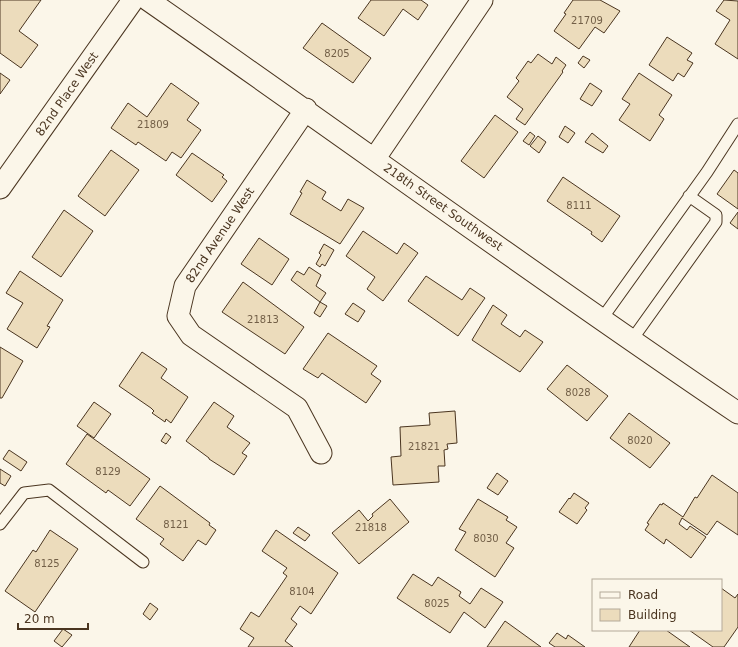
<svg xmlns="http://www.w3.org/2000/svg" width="738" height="647" viewBox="0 0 738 647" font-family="'DejaVu Sans',sans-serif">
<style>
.building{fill:#ecdcbc;stroke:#4a3520}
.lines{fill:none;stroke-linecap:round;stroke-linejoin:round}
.lane-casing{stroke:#4a3520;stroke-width:13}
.street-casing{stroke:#4a3520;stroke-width:23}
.lane{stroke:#fbf6e9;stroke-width:11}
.street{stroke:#fbf6e9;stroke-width:21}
.labels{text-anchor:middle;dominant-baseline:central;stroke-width:3;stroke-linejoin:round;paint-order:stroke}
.number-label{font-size:10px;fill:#725f47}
.street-label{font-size:12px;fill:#4a3520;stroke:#fbf6e9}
</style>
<rect width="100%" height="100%" fill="#fbf6e9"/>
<path class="building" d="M0,0H41L19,31L38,45L21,68L0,53Z
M371,0H421L428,5L418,20L403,9L384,36L358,18Z
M573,0H600L620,11L604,33L595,27L579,49L554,31L566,14L564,13Z
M724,0L738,1V59L715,44L730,20L716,11Z
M322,23L371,58L353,83L303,48Z
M667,37L692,53L687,60L693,63L684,77L678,73L673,81L649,65Z
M538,54L552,64L556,57L566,65L562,71L563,72L525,125L516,119L523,109L507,97L519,81L516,78L528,61L531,63Z
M583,56L590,60L584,68L578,63Z
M0,73L10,80L0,94Z
M639,73L672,95L659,115L664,119L650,141L619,120L630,104L622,99Z
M171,83L199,103L187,120L201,130L181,158L172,152L166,161L138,142L136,145L111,128L128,103L147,117Z
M590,83L602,91L592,106L580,99Z
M495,115L518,132L484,178L461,161Z
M565,126L575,133L568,143L559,137Z
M530,132L535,136L529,145L523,141Z
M592,133L608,146L603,153L585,142Z
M538,136L546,142L539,153L530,146Z
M111,150L139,170L105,216L78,196Z
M192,153L224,175L222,177L227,181L212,202L176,175Z
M734,170L738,173V209L717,194Z
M563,177L620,216L602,242L591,234L592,232L547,201Z
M307,180L326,192L322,199L341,211L348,199L364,208L340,244L290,214L302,193L300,192Z
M64,210L93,231L61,277L32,257Z
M738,212V229L730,223Z
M363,231L397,254L404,243L418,253L383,301L367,289L375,277L346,256Z
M259,238L289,259L272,285L241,264Z
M324,244L334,250L325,266L322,264L320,267L316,264L321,255L319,253Z
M309,267L321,275L316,286L326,293L320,302L291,280L297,271L304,275Z
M20,271L63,300L47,326L50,327L37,348L7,329L23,303L6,293Z
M426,276L462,300L470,288L485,298L458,336L408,301Z
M243,282L304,327L285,354L222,312Z
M320,302L327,306L320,317L314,313Z
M353,303L365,311L358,322L345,314Z
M493,305L507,315L501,324L520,337L525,330L543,342L520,372L472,340Z
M328,333L377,366L371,374L381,381L366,403L322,373L318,378L303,369Z
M0,347L23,361L2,398H0Z
M142,352L167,369L161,378L188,397L171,423L166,419L165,422L152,413L154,411L151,408L119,386Z
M567,365L608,396L587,421L547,389Z
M94,402L111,414L94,438L77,426Z
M214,402L234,416L227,427L250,443L242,453L247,456L234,475L209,459V458L186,441Z
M455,411L457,443L447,444L448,449L444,450L445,466H438L439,482L393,485L391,457L401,456L400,427L430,425L429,413Z
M629,413L670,443L650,468L610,438Z
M166,433L171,437L166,444L161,441Z
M87,434L150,479L130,506L108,490L106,493L66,464Z
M9,450L27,462L21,471L3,459Z
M0,469L11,476L5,486L0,483Z
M497,473L508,481L498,495L487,488Z
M712,475L738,493V535L717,521L707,535L682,518L679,524L687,530L690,526L706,537L691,558L666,539L664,544L645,530L649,524L647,523L660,504L662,505L663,503L683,517L695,497L697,498Z
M160,486L210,523L209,525L216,530L206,545L198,540L183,561L160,544L164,539L136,519Z
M574,493L589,503L585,508L587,510L577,524L559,512L569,498L570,499Z
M390,499L409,522L359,564L332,533L359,510L368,521L373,516L372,514Z
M478,499L508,517L506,520L517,527L506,543L514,548L495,577L455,550L466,532L459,529Z
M298,527L310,535L305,541L293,533Z
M50,530L78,549L35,612L5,591L33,550L36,552Z
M276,530L338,573L311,614L300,606L291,619L297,624L285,641L293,647H248L254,638L240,629L251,612L259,617L287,576L283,573L287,568L262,551Z
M413,574L432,586L438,577L461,592L459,596L470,604L481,588L503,602L485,628L464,612L450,633L397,598Z
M721,588L735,598L738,594V627L724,647H713L689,630H721Z
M150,603L158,609L150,620L143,614Z
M505,621L541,647H487Z
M63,629L72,635L62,647L54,641Z
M640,630H666L690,647H629Z
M557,633L566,639L568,635L585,647H555L549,643Z"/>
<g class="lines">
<g class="lane-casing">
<path id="lane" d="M601,320L707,172L738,124
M631,341L716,222V215L689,196
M0,524L24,493L49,490L143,562"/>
</g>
<g class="street-casing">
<path id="street" d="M148,0C345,137 539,279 738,413
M306,109L185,286L178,316L191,335L297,408L321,453
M375,158L482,0
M0,188L133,0"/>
</g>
<use href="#lane" class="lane"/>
<use href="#street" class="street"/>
</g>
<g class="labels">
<g class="number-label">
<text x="587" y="20">21709</text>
<text x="337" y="53">8205</text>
<text x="153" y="124">21809</text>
<text x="579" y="205">8111</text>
<text x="263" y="319">21813</text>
<text x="578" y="392">8028</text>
<text x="640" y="440">8020</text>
<text x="424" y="446">21821</text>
<text x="108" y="471">8129</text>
<text x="176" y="524">8121</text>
<text x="371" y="527">21818</text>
<text x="486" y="538">8030</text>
<text x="47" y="563">8125</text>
<text x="302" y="591">8104</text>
<text x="437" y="603">8025</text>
</g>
<g class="street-label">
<text transform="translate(67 94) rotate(-55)">82nd Place West</text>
<text transform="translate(443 207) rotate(35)">218th Street Southwest</text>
<text transform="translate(220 235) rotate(-56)">82nd Avenue West</text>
</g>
</g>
<rect x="592" y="579" width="130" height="52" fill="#fbf6e9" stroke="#b4a999"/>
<rect x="600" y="592" width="20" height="6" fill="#fbf6e9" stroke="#b4a999"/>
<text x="628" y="599" font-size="12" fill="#4a3520">Road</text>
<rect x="600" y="609" width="20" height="12" fill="#ecdcbc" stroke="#b4a999"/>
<text x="628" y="619" font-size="12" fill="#4a3520">Building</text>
<path d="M18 623v6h70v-6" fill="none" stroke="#4a3520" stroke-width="2"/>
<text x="24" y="623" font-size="12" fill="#4a3520" stroke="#fbf6e9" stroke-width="3" paint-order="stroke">20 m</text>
</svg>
